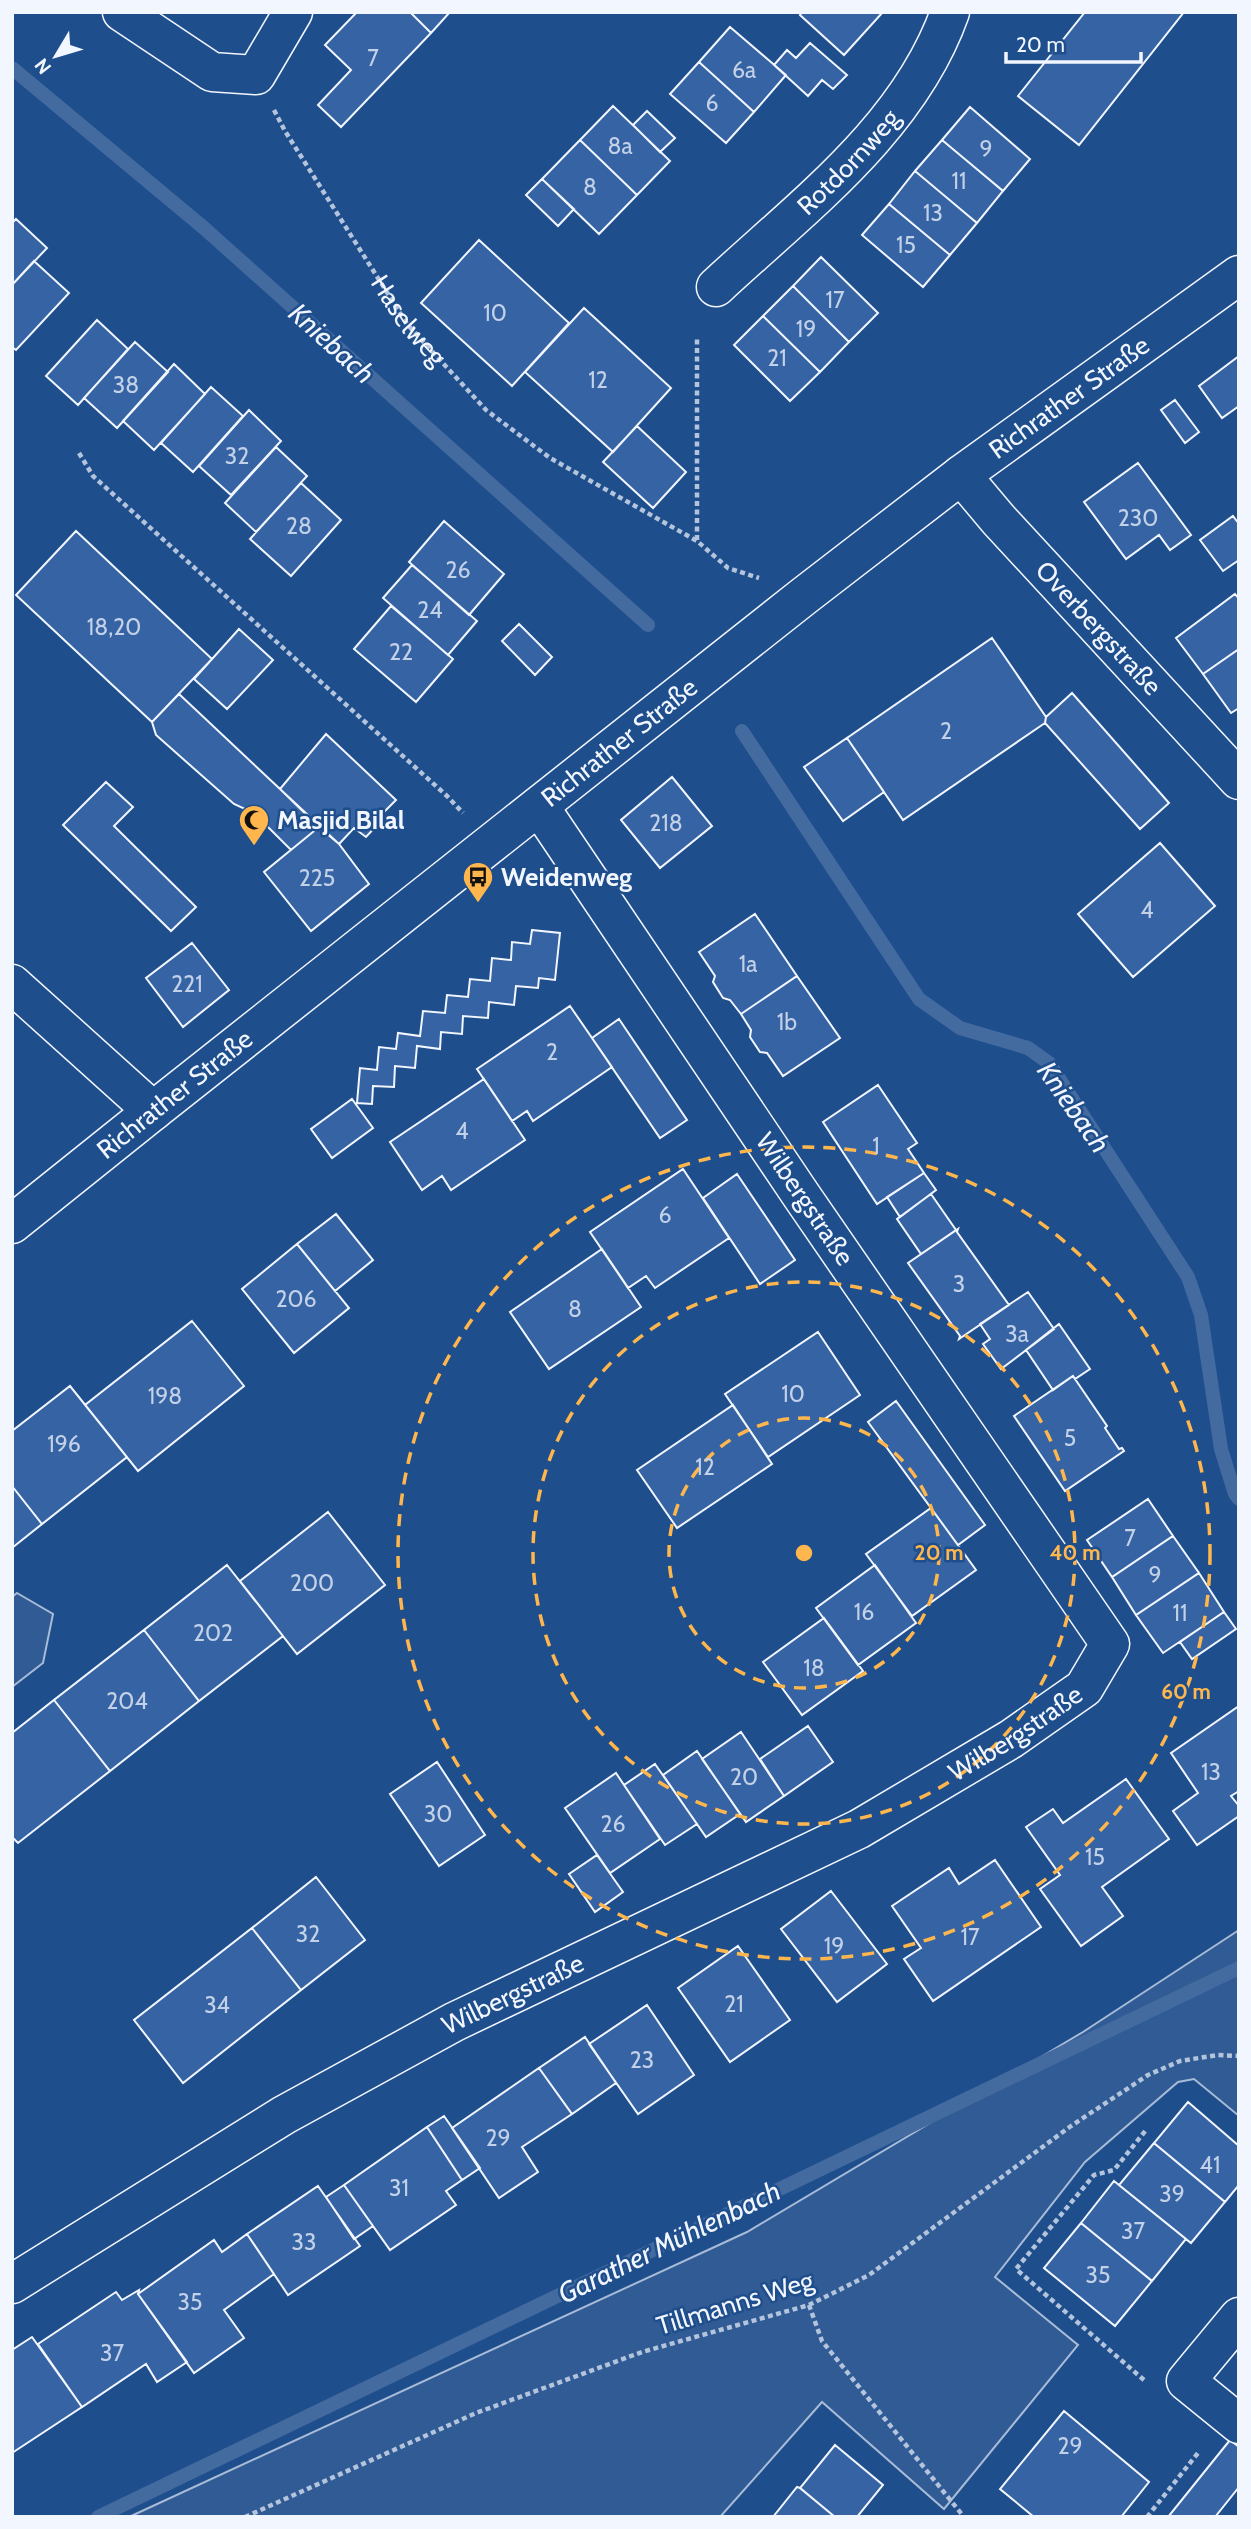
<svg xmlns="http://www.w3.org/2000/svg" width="1251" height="2529" viewBox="0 0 1251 2529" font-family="Cabin,sans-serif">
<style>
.built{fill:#305b95;stroke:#a8bbd7;stroke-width:2}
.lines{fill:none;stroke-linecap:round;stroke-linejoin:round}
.stream{stroke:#446ba0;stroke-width:14}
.building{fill:#3563a3;stroke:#f2f6ff;stroke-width:2}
.minor-casing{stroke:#f2f6ff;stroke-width:41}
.major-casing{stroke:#f2f6ff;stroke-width:41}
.path{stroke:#b3c4dc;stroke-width:4.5;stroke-dasharray:5 3.5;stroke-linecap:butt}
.minor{stroke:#1f4e8c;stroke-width:38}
.major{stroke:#1f4e8c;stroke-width:38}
.ring{fill:none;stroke:#ffb74d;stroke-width:3.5;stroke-dasharray:12 9}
.labels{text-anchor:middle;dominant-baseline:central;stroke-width:5;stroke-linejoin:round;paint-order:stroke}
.number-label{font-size:23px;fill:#c3d1e8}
.street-label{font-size:26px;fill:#f2f6ff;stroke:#1f4e8c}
.poi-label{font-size:26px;font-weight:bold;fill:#f2f6ff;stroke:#1f4e8c;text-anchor:start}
.water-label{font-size:28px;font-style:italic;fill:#f2f6ff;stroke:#1f4e8c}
.centre{fill:#ffb74d;stroke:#1f4e8c;stroke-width:3.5}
.ring-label{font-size:21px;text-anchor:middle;font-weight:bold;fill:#ffb74d;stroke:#1f4e8c;stroke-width:5;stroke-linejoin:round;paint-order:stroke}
</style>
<rect width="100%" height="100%" fill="#1f4e8c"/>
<path class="built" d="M17,1593L53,1614L43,1663L12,1687V1597Z
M1239,1930V2116L1194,2079L1178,2082L1085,2162L995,2277L1078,2345L944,2509L822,2402L720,2517H129L747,2232L1083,2032Z"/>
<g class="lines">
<path class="stream" d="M12,68L204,228L648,625
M742,731L919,999L960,1028L1028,1048L1049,1063L1188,1277L1201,1315L1221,1449L1235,1494L1239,1499
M98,2517L1239,1968"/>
</g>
<path class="building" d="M357,12H410L431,33L341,127L318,105L351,70L325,45Z
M410,12H450L431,33Z
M802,12H883L844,55L800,15Z
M1085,12H1184L1079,145L1018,96Z
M730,27L786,75L754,112L699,62Z
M810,43L847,75L833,89L822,80L808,96L774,65L787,50L796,58Z
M699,62L754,112L726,143L670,94Z
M613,106L670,161L637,195L580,140Z
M970,107L1030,159L1003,191L942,140Z
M647,111L675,138L660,152L633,125Z
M580,140L637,195L599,234L542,179Z
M942,140L1003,191L977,223L915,171Z
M915,171L977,223L950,255L889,204Z
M542,179L574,209L558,226L526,195Z
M889,204L950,255L923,287L862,235Z
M16,219L47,248L12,285V223Z
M479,240L569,323L512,386L421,303Z
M821,257L878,313L849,342L793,286Z
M34,261L69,293L16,350L12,347V285Z
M793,286L849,342L820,372L763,316Z
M584,308L671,388L613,452L525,372Z
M763,316L820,372L790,401L734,345Z
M97,320L128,349L78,405L46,376Z
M135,342L168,372L117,428L84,398Z
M1239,356V406L1222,418L1199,386Z
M174,364L205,394L154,450L123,421Z
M211,387L243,416L193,472L161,443Z
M1175,400L1199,432L1185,443L1161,410Z
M249,410L281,441L231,495L199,466Z
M637,426L686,472L653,508L603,462Z
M276,447L307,476L256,532L225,503Z
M1138,463L1191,535L1170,550L1159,535L1126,559L1084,502Z
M301,483L341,520L291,576L250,539Z
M1233,516L1239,524V560L1223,571L1200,540Z
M444,521L504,574L469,615L409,562Z
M76,531L212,659L152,722L16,595Z
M412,565L477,621L448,655L383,598Z
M1235,594L1239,599V649L1203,674L1176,638Z
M391,606L453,659L416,702L354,649Z
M519,624L552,657L535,675L502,641Z
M239,629L273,660L227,709L194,679Z
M992,638L1046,717L1045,723L903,820L847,738Z
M1239,649V708L1231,713L1203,674Z
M1072,693L1169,803L1140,829L1045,723L1046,717Z
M179,694L280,789L319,827L291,850L254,813L234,804L156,735L152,722Z
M326,734L396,800L377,819L380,822L366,837L354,828L339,844L280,789Z
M847,738L884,792L843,821L804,767Z
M672,777L712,826L660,868L621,820Z
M106,782L133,807L114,826L196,907L171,931L63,825Z
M319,827L339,844L369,884L311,931L264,872Z
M1160,843L1215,906L1133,977L1078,914Z
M755,914L797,976L741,1014L730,1000L723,998L713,982L715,976L699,952Z
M532,930L560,933L555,980L539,978L538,988L516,986L514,1005L489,1002L488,1018L463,1016L462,1034L441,1032L440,1049L417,1046L415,1068L395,1066L394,1087L373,1086L372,1104L357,1103L360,1068L377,1070L379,1047L396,1049L398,1033L420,1036L423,1011L445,1013L447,995L468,997L470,979L490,981L492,958L511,960L512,942L530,944Z
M192,943L229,990L183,1027L146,978Z
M797,976L840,1038L783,1076L767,1053L760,1052L750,1037L751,1030L741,1014Z
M570,1006L612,1067L533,1121L527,1111L512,1121L477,1069Z
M619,1019L687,1120L660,1138L592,1038Z
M484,1079L525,1140L451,1190L442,1176L422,1190L390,1142Z
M878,1085L917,1143L908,1149L924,1173L877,1204L823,1122Z
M352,1099L373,1128L332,1158L311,1129Z
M683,1169L729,1238L655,1288L646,1276L628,1288L590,1232Z
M924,1173L936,1190L900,1217L887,1197Z
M737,1174L795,1260L760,1284L703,1198Z
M931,1194L956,1230L921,1254L897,1219Z
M336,1214L373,1260L335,1291L297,1244Z
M958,1229L957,1232L1009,1305L959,1339L960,1336L908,1263Z
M297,1244L349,1308L294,1353L242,1289Z
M602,1249L641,1307L549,1369L510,1312Z
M1028,1292L1054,1329L1001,1369L983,1344L990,1339L980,1324Z
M192,1321L244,1386L138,1471L85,1405Z
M1059,1324L1090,1369L1075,1379L1073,1376L1053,1390L1026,1350Z
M818,1332L860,1395L768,1457L725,1394Z
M1073,1376L1107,1426L1105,1428L1119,1449L1122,1448L1124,1451L1065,1491L1014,1416Z
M70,1386L127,1457L42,1524L12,1486V1431Z
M896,1401L985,1525L958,1545L868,1422Z
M733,1405L772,1464L677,1528L637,1470Z
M12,1486L42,1524L12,1548Z
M1148,1499L1173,1536L1112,1577L1087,1540Z
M931,1508L976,1570L912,1616L866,1554Z
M328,1512L385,1585L297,1654L240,1581Z
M1173,1536L1199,1573L1136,1615L1112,1577Z
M227,1565L283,1636L199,1701L144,1630Z
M875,1565L916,1623L858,1665L816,1608Z
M1199,1573L1224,1612L1163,1653L1136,1615Z
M1224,1612L1236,1629L1192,1659L1180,1642Z
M824,1618L863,1671L802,1715L763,1662Z
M144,1630L199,1701L110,1771L54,1700Z
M54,1700L110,1771L18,1843L12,1837V1733Z
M1239,1706V1791L1231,1796L1239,1806V1816L1197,1845L1173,1811L1198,1793L1171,1753Z
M808,1726L833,1762L784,1796L760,1759Z
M741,1732L784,1796L746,1822L702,1759Z
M697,1751L740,1814L706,1837L663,1775Z
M437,1762L485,1835L439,1866L390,1794Z
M655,1764L697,1824L665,1845L624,1785Z
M616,1773L660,1839L610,1873L565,1808Z
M1126,1779L1169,1839L1102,1887L1123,1916L1081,1946L1040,1889L1060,1875L1026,1827L1053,1809L1063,1823Z
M597,1855L623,1892L595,1912L569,1874Z
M995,1860L1041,1927L933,2001L904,1959L921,1948L892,1906L949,1868L959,1884Z
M316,1877L365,1940L301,1990L252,1928Z
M831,1891L887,1964L837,2002L781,1929Z
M252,1928L301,1990L183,2083L134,2020Z
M738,1946L790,2020L730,2062L678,1988Z
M647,2005L694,2075L638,2114L589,2044Z
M585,2037L616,2083L572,2114L539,2068Z
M539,2068L572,2114L522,2147L538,2172L499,2198L452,2128Z
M1188,2102L1239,2146V2185L1225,2202L1154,2143Z
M444,2116L480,2168L462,2180L427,2127Z
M427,2127L462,2180L446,2191L456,2205L390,2250L344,2185Z
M1154,2143L1225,2202L1191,2243L1119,2185Z
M1114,2181L1186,2239L1152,2281L1081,2223Z
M344,2185L373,2226L354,2239L326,2197Z
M318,2186L360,2246L288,2295L247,2234Z
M1081,2223L1152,2281L1115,2326L1044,2268Z
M247,2234L274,2274L224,2310L244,2338L194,2373L138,2294L214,2240L222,2252Z
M139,2290L138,2294L187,2362L157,2382L146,2364L82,2407L38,2344L116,2292L122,2300Z
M32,2337L82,2407L12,2453V2350Z
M1064,2411L1149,2482L1121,2517H1034L1000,2489Z
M1230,2440L1239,2447V2487L1215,2517H1168Z
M835,2445L883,2485L857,2517H835L800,2488Z
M797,2487L800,2488L835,2517H773Z"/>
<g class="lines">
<g class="minor-casing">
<g id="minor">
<path d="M122,12L212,72L256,75L293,12"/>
<path id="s2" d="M716,287C803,206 909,128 950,12"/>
<path id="s3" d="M961,475L998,519L1239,780"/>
<path d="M12,984L153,1111"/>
<path id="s4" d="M12,2284L284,2115L454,2022L859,1829L1011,1739L1084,1688L1110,1644L801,1195L539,806"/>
<path d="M1239,2317L1186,2381L1239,2424"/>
</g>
</g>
<g class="major-casing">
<g id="major">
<path id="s5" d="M12,1224L153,1111L804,596L961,475L1239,275"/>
</g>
</g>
<g class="path">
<path id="s1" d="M274,110L285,131L407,324L486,410L550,458L697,541L728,568L759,578"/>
<path d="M79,453L93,476L447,796L463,813"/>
<path d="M697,540V336"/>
<path d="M809,2305L822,2341L964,2517"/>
<path d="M1144,2380L1016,2269L1094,2175L1114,2170L1146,2130"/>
<path d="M245,2517L476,2413L642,2352L809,2305L869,2275L1071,2126L1148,2075L1180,2061L1218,2055L1239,2056"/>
<path d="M1147,2517L1198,2453"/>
</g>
<use href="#minor" class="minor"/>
<use href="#major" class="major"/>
</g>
<g class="ring">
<circle cx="804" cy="1553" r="135"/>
<circle cx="804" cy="1553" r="271"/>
<circle cx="804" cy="1553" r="406"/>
</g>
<defs>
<g id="mosque-pin" transform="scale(1.575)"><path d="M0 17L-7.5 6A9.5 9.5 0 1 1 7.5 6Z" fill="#ffb74d" stroke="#1f4e8c"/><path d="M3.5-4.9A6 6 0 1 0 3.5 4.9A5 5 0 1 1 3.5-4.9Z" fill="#111"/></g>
<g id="bus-pin" transform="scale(1.575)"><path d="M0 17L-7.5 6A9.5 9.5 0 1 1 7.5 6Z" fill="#ffb74d" stroke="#1f4e8c"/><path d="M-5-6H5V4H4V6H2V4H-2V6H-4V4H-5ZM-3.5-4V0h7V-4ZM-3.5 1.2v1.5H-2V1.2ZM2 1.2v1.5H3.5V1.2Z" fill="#111"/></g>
</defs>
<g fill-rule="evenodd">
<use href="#mosque-pin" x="254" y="820"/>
<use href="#bus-pin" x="478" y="877"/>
</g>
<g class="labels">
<g class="number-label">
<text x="373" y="58">7</text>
<text x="744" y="70">6a</text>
<text x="712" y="103">6</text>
<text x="620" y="146">8a</text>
<text x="986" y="149">9</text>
<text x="959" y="181">11</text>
<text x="590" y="187">8</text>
<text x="933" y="213">13</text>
<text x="906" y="245">15</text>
<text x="835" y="300">17</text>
<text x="495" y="313">10</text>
<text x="806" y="329">19</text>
<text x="777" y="358">21</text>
<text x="598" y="380">12</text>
<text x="126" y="385">38</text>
<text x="237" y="456">32</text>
<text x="1138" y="518">230</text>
<text x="299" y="526">28</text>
<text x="458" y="570">26</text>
<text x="430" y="610">24</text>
<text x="114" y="627">18,20</text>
<text x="401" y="652">22</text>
<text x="946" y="731">2</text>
<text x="666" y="823">218</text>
<text x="317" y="878">225</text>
<text x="1147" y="910">4</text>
<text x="748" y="964">1a</text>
<text x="187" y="984">221</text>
<text x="787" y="1022">1b</text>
<text x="552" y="1052">2</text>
<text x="462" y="1131">4</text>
<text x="876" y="1146">1</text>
<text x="665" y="1215">6</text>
<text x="959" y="1284">3</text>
<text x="296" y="1299">206</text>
<text x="575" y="1309">8</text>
<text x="1017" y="1334">3a</text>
<text x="793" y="1394">10</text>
<text x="165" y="1396">198</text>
<text x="1070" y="1438">5</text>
<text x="64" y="1444">196</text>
<text x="705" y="1467">12</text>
<text x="1130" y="1538">7</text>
<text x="1155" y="1575">9</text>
<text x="312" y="1583">200</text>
<text x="864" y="1612">16</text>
<text x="1180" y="1613">11</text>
<text x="213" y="1633">202</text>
<text x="814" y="1668">18</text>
<text x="127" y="1701">204</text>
<text x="1211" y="1772">13</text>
<text x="744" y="1777">20</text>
<text x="438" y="1814">30</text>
<text x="613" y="1824">26</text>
<text x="1095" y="1857">15</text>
<text x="308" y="1934">32</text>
<text x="970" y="1937">17</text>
<text x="834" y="1946">19</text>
<text x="734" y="2004">21</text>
<text x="217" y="2005">34</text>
<text x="642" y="2060">23</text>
<text x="498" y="2138">29</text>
<text x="1210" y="2165">41</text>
<text x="399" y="2188">31</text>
<text x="1172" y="2194">39</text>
<text x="1133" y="2231">37</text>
<text x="304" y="2242">33</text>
<text x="1098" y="2275">35</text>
<text x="190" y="2302">35</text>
<text x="112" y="2353">37</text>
<text x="1070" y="2446">29</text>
</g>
<g class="street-label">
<text stroke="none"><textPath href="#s2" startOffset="182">Rotdornweg</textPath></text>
<text stroke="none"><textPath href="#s1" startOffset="250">Haselweg</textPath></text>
<text stroke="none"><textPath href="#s5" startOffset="1342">Richrather Straße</textPath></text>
<text stroke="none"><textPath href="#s3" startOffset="206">Overbergstraße</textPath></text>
<text stroke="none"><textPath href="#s5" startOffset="775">Richrather Straße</textPath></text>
<text stroke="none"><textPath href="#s5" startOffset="208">Richrather Straße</textPath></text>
<text transform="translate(805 1199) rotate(56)">Wilbergstraße</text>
<text stroke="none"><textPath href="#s4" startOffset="1146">Wilbergstraße</textPath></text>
<text stroke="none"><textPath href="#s4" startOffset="579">Wilbergstraße</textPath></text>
<text transform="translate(735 2303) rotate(-17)">Tillmanns Weg</text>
</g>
<g class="poi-label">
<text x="277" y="820">Masjid Bilal</text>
<text x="501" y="877">Weidenweg</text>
</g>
<g class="water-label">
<text transform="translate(332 343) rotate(42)">Kniebach</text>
<text transform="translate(1074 1107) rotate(55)">Kniebach</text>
<text transform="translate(669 2242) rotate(-26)">Garather Mühlenbach</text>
</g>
</g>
<circle cx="804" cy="1553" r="10" class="centre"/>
<g class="ring-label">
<text x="939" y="1560">20 m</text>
<text x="1075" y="1560">40 m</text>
<text x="1186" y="1699">60 m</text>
</g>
<rect width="1251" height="2529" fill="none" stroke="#f2f6ff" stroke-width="28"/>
<g transform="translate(56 56) rotate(232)" stroke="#1f4e8c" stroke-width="5" paint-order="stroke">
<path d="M0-5L12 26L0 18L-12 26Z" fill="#f2f6ff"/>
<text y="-10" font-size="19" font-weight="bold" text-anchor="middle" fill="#f2f6ff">N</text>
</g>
<path d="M1006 52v10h135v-10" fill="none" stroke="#f2f6ff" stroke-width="3.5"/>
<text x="1016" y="52" font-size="21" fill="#f2f6ff" stroke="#1f4e8c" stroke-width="5" paint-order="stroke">20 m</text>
</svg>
